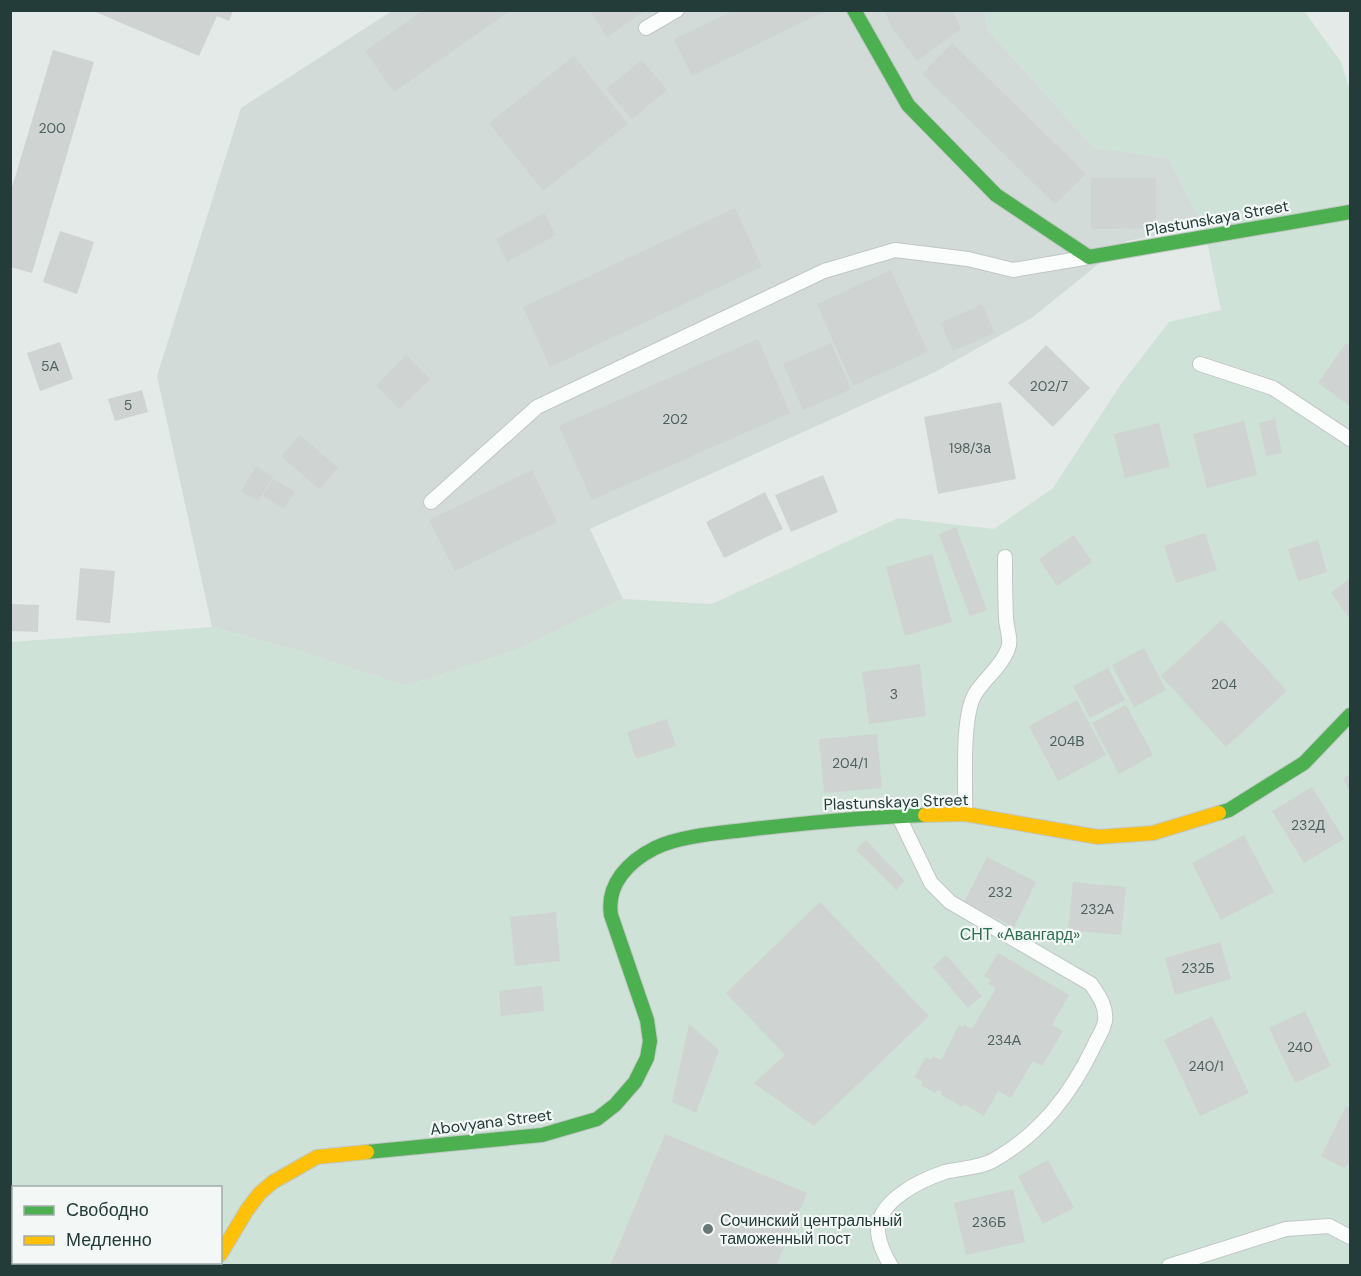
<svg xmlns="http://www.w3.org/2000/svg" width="1361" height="1276" viewBox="0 0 1361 1276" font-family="'DM Sans',sans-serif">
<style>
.built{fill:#d2dbd8}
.green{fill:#cee2d7;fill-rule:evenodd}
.building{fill:#cfd3d2}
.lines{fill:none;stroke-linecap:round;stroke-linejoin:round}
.lane-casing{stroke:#c1c7c5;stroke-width:16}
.fast-casing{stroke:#c0c7c5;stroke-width:16}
.slow-casing{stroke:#c0c7c5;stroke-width:16}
.lane{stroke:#fbfcfc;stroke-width:14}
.fast{stroke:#4caf50;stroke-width:14}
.slow{stroke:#ffc107;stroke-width:14}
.poi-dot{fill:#677976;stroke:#f3f8f6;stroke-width:2}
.labels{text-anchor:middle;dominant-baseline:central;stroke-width:4.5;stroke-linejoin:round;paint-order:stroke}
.number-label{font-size:14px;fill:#4e625f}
.street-label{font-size:16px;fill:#233c39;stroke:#f3f8f6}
.park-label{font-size:16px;fill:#2f7052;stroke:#f3f8f6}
.poi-label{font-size:16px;fill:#233c39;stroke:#f3f8f6;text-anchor:start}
</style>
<rect width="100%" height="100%" fill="#e4eae8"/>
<path class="built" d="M392,11H985L988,30L1093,147L1168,158L1204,227L1127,241L1033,317L935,372L590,529L623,599L518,649L406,686L296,650L212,627L157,376L241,108Z"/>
<path class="green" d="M985,11H1304L1341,62L1350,91V1265L11,1266V642L212,627L296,650L406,686L518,649L623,599L712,604L898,518L994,529L1053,488L1121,384L1169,322L1221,310L1204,227L1168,158L1093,147L988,30ZM14,1188H220V1262H14Z"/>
<path class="building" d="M91,10H233L229,21L217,16L199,56Z
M424,10H511L394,92L365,51Z
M589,10H646L607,37Z
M734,10H828L692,76L674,39Z
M884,10H953L961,29L917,61L892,28Z
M952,43L1086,174L1055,204L922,74Z
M53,50L94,62L32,273L10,267V194Z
M574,56L628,124L543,191L489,123Z
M642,60L667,90L632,119L606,89Z
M1091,178H1156V228L1091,229Z
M735,208L762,267L550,367L523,307Z
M544,213L556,235L507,262L496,239Z
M60,231L94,242L77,294L43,282Z
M891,270L928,352L853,386L817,304Z
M982,304L995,333L953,351L941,323Z
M758,339L790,413L592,500L559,426Z
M60,342L73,379L40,391L27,353Z
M831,343L851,389L803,410L783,364Z
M1346,343L1350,346V406L1318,383Z
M1046,345L1090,388L1053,427L1008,383Z
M406,355L430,379L399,409L376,386Z
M142,390L148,412L115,421L108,399Z
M1001,402L1016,479L938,494L924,417Z
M1275,419L1282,453L1266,456L1259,423Z
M1244,421L1257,475L1207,488L1193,434Z
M1159,423L1170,467L1125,478L1114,434Z
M300,435L338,468L319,489L281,456Z
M256,466L273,477L258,501L241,491Z
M532,470L557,522L455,571L429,520Z
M823,475L838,512L791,532L775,495Z
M273,479L295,492L284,509L263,496Z
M765,492L783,529L724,558L706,522Z
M956,527L987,610L970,616L939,534Z
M1205,533L1217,570L1176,583L1164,546Z
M1074,535L1092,562L1057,586L1039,559Z
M1318,540L1327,572L1298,581L1288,549Z
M932,554L952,622L905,636L886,567Z
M80,568L115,571L110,623L76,620Z
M1350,578V619L1331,593Z
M10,604L39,605L38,632L10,631Z
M1222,620L1287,691L1226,747L1161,676Z
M1144,648L1166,690L1134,707L1112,665Z
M920,664L926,716L869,724L862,672Z
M1108,668L1125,700L1090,718L1073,686Z
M1077,700L1106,755L1058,781L1029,726Z
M1126,705L1153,755L1119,774L1092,723Z
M667,719L676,746L636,759L627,732Z
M877,734L882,788L824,793L819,739Z
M1350,774V792L1343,779Z
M1312,787L1344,839L1304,863L1272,811Z
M1244,835L1274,892L1221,920L1192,863Z
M866,840L905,881L896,890L856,850Z
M987,857L1036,882L1014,927L964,902Z
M1073,882L1126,887L1121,935L1068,930Z
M820,902L929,1016L814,1126L754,1083L785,1055L726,993Z
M556,912L560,961L515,966L510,917Z
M1220,942L1231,979L1175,995L1165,958Z
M998,953L1069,995L1052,1025L1063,1031L1042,1066L1033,1061L1011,1098L998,1091L984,1116L964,1104L962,1107L940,1094L942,1092L938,1090L935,1093L921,1085L923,1082L914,1077L926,1057L931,1060L933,1056L941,1060L959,1025L963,1027L964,1024L972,1029L996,988L988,984L991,980L984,976Z
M946,955L982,996L968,1008L933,967Z
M542,986L544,1011L501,1016L499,991Z
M1305,1011L1331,1066L1295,1083L1269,1028Z
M1212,1016L1249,1093L1200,1116L1164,1040Z
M689,1024L719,1050L696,1113L672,1102Z
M1346,1106L1350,1108V1166L1347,1164L1344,1168L1321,1156Z
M665,1134L807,1193L776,1266H610Z
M1048,1160L1074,1208L1043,1224L1018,1176Z
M1013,1189L1025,1242L966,1255L954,1203Z"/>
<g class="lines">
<g class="lane-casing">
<path id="lane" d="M646,28L677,10
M1200,364L1273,388L1350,439
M431,502L537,407L824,271L895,250L968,259L1013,270L1084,258
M965,814C966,785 961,718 975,694C985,678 1001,667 1008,649C1012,638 1006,629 1006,617C1005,597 1005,577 1005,557
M891,1266C885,1256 879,1243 878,1232C876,1201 921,1180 945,1172C961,1168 980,1168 994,1160C1041,1133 1071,1094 1094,1046C1097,1039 1104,1029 1105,1021C1107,1006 1098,995 1091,984L950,902L931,883L899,817
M1169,1266L1286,1229L1329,1226L1350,1237"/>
</g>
<g class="fast-casing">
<path id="fast" d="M854,10L908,105L996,195L1089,257L1350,212
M1219,813L1229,810L1304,763L1350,715
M367,1152L542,1135L597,1119L615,1105L635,1082L647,1058L650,1041L647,1020L611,915C606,884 629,861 655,848C678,836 720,833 745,830C805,823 865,817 925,815"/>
</g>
<g class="slow-casing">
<path id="slow" d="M925,815L965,814L1098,837L1153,833L1219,813
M220,1255L247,1210L260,1193L273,1182L317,1157L367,1152"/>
</g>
<use href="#lane" class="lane"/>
<use href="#fast" class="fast"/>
<use href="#slow" class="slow"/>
</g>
<circle class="poi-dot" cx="708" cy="1229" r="6"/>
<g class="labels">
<g class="number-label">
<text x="52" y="128">200</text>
<text x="50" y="366">5А</text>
<text x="1049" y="386">202/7</text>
<text x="128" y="405">5</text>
<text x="675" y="419">202</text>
<text x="970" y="448">198/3а</text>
<text x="1224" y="684">204</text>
<text x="894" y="694">3</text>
<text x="1067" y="741">204В</text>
<text x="850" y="763">204/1</text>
<text x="1308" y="825">232Д</text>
<text x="1000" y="892">232</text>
<text x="1097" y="909">232А</text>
<text x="1198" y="968">232Б</text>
<text x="1004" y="1040">234А</text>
<text x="1300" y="1047">240</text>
<text x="1206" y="1066">240/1</text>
<text x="989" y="1222">236Б</text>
</g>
<g class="street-label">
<text transform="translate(1217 218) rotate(-10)">Plastunskaya Street</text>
<text transform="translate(896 802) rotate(-2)">Plastunskaya Street</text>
<text transform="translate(491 1122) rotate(-7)">Abovyana Street</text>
</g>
<g class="park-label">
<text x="1020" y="934">СНТ «Авангард»</text>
</g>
<g class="poi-label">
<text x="720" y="1220">Сочинский центральный<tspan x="720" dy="18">таможенный пост</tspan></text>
</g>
</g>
<rect width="1361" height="1276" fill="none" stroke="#233c39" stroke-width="24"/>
<rect x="12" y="1186" width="210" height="78" fill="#f3f8f6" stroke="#a0adaa" stroke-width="1.5"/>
<rect x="24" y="1206" width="30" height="9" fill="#4caf50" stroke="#a0adaa" stroke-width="1.5"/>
<text x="66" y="1216" font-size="18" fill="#233c39">Свободно</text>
<rect x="24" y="1236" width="30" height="9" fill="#ffc107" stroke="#a0adaa" stroke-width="1.5"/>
<text x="66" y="1246" font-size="18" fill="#233c39">Медленно</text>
</svg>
